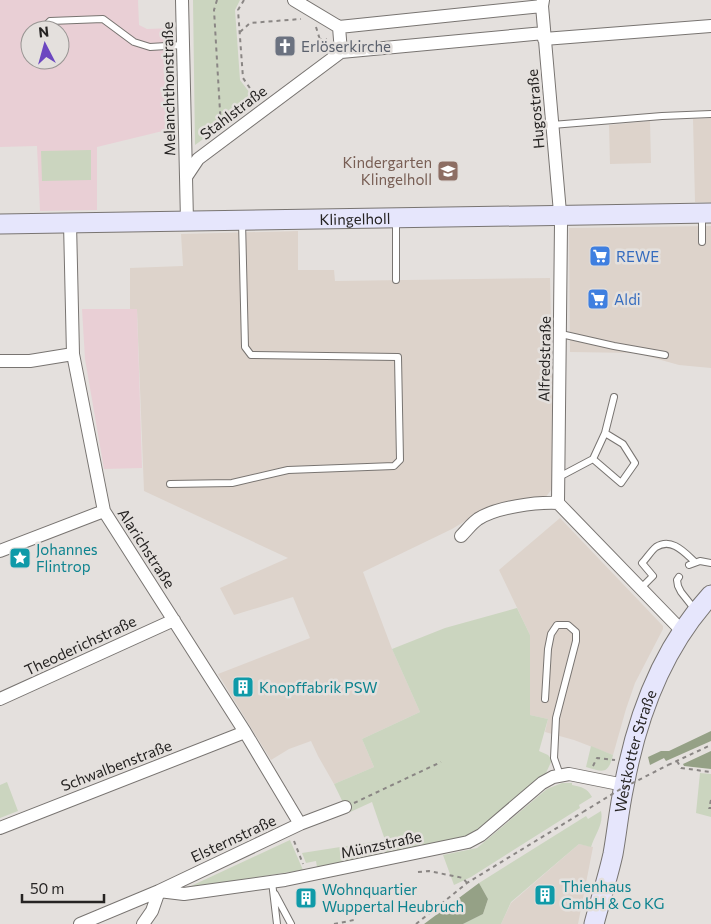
<svg xmlns="http://www.w3.org/2000/svg" width="711" height="924" viewBox="0 0 711 924" font-family="Commissioner,sans-serif">
<style>
.built{fill:#ddd3cb}
.education{fill:#e9cfd5;fill-rule:evenodd}
.green{fill:#cbd5bf}
.forest{fill:#95a186}
.lines{fill:none;stroke-linecap:round;stroke-linejoin:round}
.lane-casing{stroke:#787471;stroke-width:8}
.street-casing{stroke:#787471;stroke-width:14}
.secondary-casing{stroke:#787471;stroke-width:21}
.path{stroke:#8a8684;stroke-width:2;stroke-dasharray:4 4;stroke-linecap:butt}
.lane{stroke:#fff;stroke-width:6}
.street{stroke:#fff;stroke-width:12}
.secondary{stroke:#e6e6fc;stroke-width:19}
.path-bridge{stroke:#8a8684;stroke-width:2;stroke-dasharray:4 4;stroke-linecap:butt}
.labels{text-anchor:middle;dominant-baseline:central;stroke-width:5;stroke-linejoin:round;paint-order:stroke}
.worship-label{font-size:15px;fill:#5b616d;stroke:#e4e0dd;text-anchor:start}
.street-label{font-size:15px;fill:#262423;stroke:#e4e0dd}
.education-label{font-size:15px;fill:#785e54;stroke:#e4e0dd;text-anchor:end}
.shop-label{font-size:15px;fill:#366cbe;stroke:#e4e0dd;text-anchor:start}
.culture-label{font-size:15px;fill:#0d838f;stroke:#e4e0dd;text-anchor:start}
</style>
<rect width="100%" height="100%" fill="#e4e0dd"/>
<path class="built" d="M711,118V202H695L693,119Z
M650,121L651,163L610,164L609,125Z
M711,226V368L679,365L636,353L570,352L569,228Z
M298,231V270H334L335,281L550,278L555,485L545,498L480,512L452,529L363,572L392,649L420,712L362,739L374,767L334,784L318,756L311,741L289,749L271,760L218,674L310,638L293,597L234,615L220,588L288,558L144,491L137,310L130,309V268L183,266L181,234Z
M560,518L663,626V629L635,683L626,709L613,755L574,740L545,732L548,719L530,715V635L499,570Z
M579,844L593,847L578,924H501L511,903Z"/>
<path class="education" d="M0,0H138L139,25L147,29L174,28L175,128L97,147V210L40,211L37,146L0,147ZM30,30H60V60H30Z
M82,309H137L142,468L104,469L85,359Z"/>
<path class="green" d="M193,0H240L235,10L240,80L256,101L195,145Z
M91,150V180L42,181L41,151Z
M517,608L530,635V715L548,719L539,751L548,755L552,760L545,775L496,814L474,833L465,837L317,867L316,861L306,863L302,853L385,840L372,802L348,813L334,784L374,767L362,739L420,712L392,649L445,628Z
M591,746L613,755C608,775 603,772 586,767Z
M700,773L711,774V817L696,813Z
M7,782L18,811L0,818V785Z
M562,783H572V785C582,787 587,788 592,797L579,805L580,808L471,877L454,885L443,855L477,848L547,789Z
M601,811C604,824 595,834 591,847L579,844L511,902L501,924H463L483,914L488,899L479,883L586,816L588,819Z
M290,840L303,870L192,887L191,886Z"/>
<path class="forest" d="M711,731V741L666,761L664,758L650,765L648,757L661,751H669Z
M711,751V769L684,766L683,764Z
M479,883L488,899L483,914L463,924H424Z"/>
<g class="lines">
<g class="lane-casing">
<path id="lane" d="M41,30L50,21L103,19L134,42L150,47L183,45
M552,125L662,116L711,114
M702,214V242
M396,219V280
M561,334L614,346L665,355
M605,433L623,444L635,463L621,483L593,459L605,433L614,397
M559,477L593,459
M170,484L232,483L288,470L394,466L400,460L398,357L251,355L245,347L242,221
M689,565L700,561L711,563
M679,577L677,580L678,586L681,592L696,611
M641,588L653,576L642,563C647,558 651,551 656,547C672,537 685,553 695,562
M545,699L548,649L551,634L557,625H568L576,632V641L556,718L554,758L560,775
M272,882L277,924
M275,894L291,924"/>
</g>
<g class="street-casing">
<path id="street" d="M182,0L187,221
M294,0L339,27
M543,0L542,6L561,224L558,503
M339,27L542,6
M339,27L341,52
M544,39L711,26
M186,177L198,159L341,52L544,33
M70,223L73,354L104,511L245,732L300,824
M0,361H30L73,354
M461,536C467,530 472,523 478,519C497,507 536,502 558,503L682,631
M0,551L104,511
M0,699L174,620
M0,828L245,732
M159,891L184,894L285,880L468,842L481,835L542,783L553,777L569,774L624,785
M80,924L159,891L300,824L345,807
M143,924L152,911L159,891"/>
</g>
<g class="secondary-casing">
<g id="secondary">
<path id="s1" d="M0,224L711,213"/>
<path id="s2" d="M594,924C600,901 608,877 613,854C617,832 619,809 624,786C637,716 662,648 711,595"/>
</g>
</g>
<path class="path" d="M217,0L214,10L221,128
M244,0L238,10L243,78L258,100
M316,27L320,40
M240,32L250,23L301,19
M318,40L327,39
M677,761L681,768L711,772
M668,765L711,745
M593,766L597,758L615,760
M711,800L709,808H711
M354,803L441,762
M294,841L303,864
M418,872L429,871L463,878L467,883
M334,924L354,920L360,903
M416,924L467,883L583,812"/>
<use href="#lane" class="lane"/>
<use href="#street" class="street"/>
<use href="#secondary" class="secondary"/>
<path class="path-bridge" d="M583,812L619,790L668,765"/>
</g>
<defs>
<g id="church-square" transform="scale(1.125)"><rect x="-9" y="-9" width="18" height="18" rx="4" fill="#6b7280" stroke="#e4e0dd"/><path d="M-1.2-6h2.4v3.5h3.3v2.4h-3.3V6h-2.4V-.1h-3.3v-2.4h3.3Z" fill="#fff"/></g>
<g id="school-square" transform="scale(1.125)"><rect x="-9" y="-9" width="18" height="18" rx="4" fill="#8d6e63" stroke="#e4e0dd"/><path d="M0-5L7-2L0 1L-7-2ZM-4 1L0 2.5L4 1V4Q0 6-4 4Z" fill="#fff"/></g>
<g id="supermarket-square" transform="scale(1.125)"><rect x="-9" y="-9" width="18" height="18" rx="4" fill="#3f7fe0" stroke="#e4e0dd"/><path d="M-6-5.5h2.5l.6 2H6L4.5 2H-2.5L-4.4-4H-6ZM-1.5 3.2a1.3 1.3 0 1 0 .1 0ZM3 3.2a1.3 1.3 0 1 0 .1 0Z" fill="#fff"/></g>
<g id="sight-square" transform="scale(1.125)"><rect x="-9" y="-9" width="18" height="18" rx="4" fill="#0f9aa8" stroke="#e4e0dd"/><path d="M0-6L1.8-2.2L6-1.7L2.9 1.2L3.7 5.4L0 3.3L-3.7 5.4L-2.9 1.2L-6-1.7L-1.8-2.2Z" fill="#fff"/></g>
<g id="building-square" transform="scale(1.125)"><rect x="-9" y="-9" width="18" height="18" rx="4" fill="#0f9aa8" stroke="#e4e0dd"/><path d="M-4-6H4V6H1V3H-1V6H-4ZM-2.5-4.3h1.7v1.8h-1.7ZM.8-4.3h1.7v1.8H.8ZM-2.5-1h1.7V.8h-1.7ZM.8-1h1.7V.8H.8Z" fill="#fff"/></g>
</defs>
<g fill-rule="evenodd">
<use href="#church-square" x="285" y="46"/>
<use href="#school-square" x="448" y="171"/>
<use href="#supermarket-square" x="600" y="256"/>
<use href="#supermarket-square" x="598" y="299"/>
<use href="#sight-square" x="20" y="558"/>
<use href="#building-square" x="243" y="687"/>
<use href="#building-square" x="545" y="895"/>
<use href="#building-square" x="306" y="898"/>
</g>
<g class="labels">
<g class="worship-label">
<text x="301" y="46">Erlöserkirche</text>
</g>
<g class="street-label">
<text transform="translate(168 89) rotate(-91)">Melanchthonstraße</text>
<text transform="translate(535 109) rotate(-95)">Hugostraße</text>
<text transform="translate(233 112) rotate(-37)">Stahlstraße</text>
<text stroke="none"><textPath href="#s1" startOffset="355">Klingelholl</textPath></text>
<text transform="translate(544 359) rotate(-89)">Alfredstraße</text>
<text transform="translate(147 548) rotate(57)">Alarichstraße</text>
<text transform="translate(80 645) rotate(-25)">Theoderichstraße</text>
<text stroke="none"><textPath href="#s2" startOffset="178">Westkotter Straße</textPath></text>
<text transform="translate(116 765) rotate(-21)">Schwalbenstraße</text>
<text transform="translate(233 838) rotate(-25)">Elsternstraße</text>
<text transform="translate(381 844) rotate(-12)">Münzstraße</text>
</g>
<g class="education-label">
<text x="432" y="162">Kindergarten<tspan x="432" dy="17">Klingelholl</tspan></text>
</g>
<g class="shop-label">
<text x="616" y="256">REWE</text>
<text x="614" y="299">Aldi</text>
</g>
<g class="culture-label">
<text x="36" y="549">Johannes<tspan x="36" dy="17">Flintrop</tspan></text>
<text x="259" y="687">Knopffabrik PSW</text>
<text x="561" y="886">Thienhaus<tspan x="561" dy="17">GmbH &amp; Co KG</tspan></text>
<text x="322" y="889">Wohnquartier<tspan x="322" dy="17">Wuppertal Heubruch</tspan></text>
</g>
</g>
<g transform="translate(45 45) rotate(354)"><circle r="24" fill="#e4e0dd" stroke="#989593"/>
<path d="M0-4L9 19L0 12L-9 19Z" fill="#6c47c0"/>
<text y="-8" font-size="14" font-weight="bold" text-anchor="middle" fill="#262423">N</text>
</g>
<path d="M22 894v8h82v-8" fill="none" stroke="#262423" stroke-width="2.5"/>
<text x="30" y="894" font-size="15" fill="#262423" stroke="#e4e0dd" stroke-width="4" paint-order="stroke">50 m</text>
</svg>
